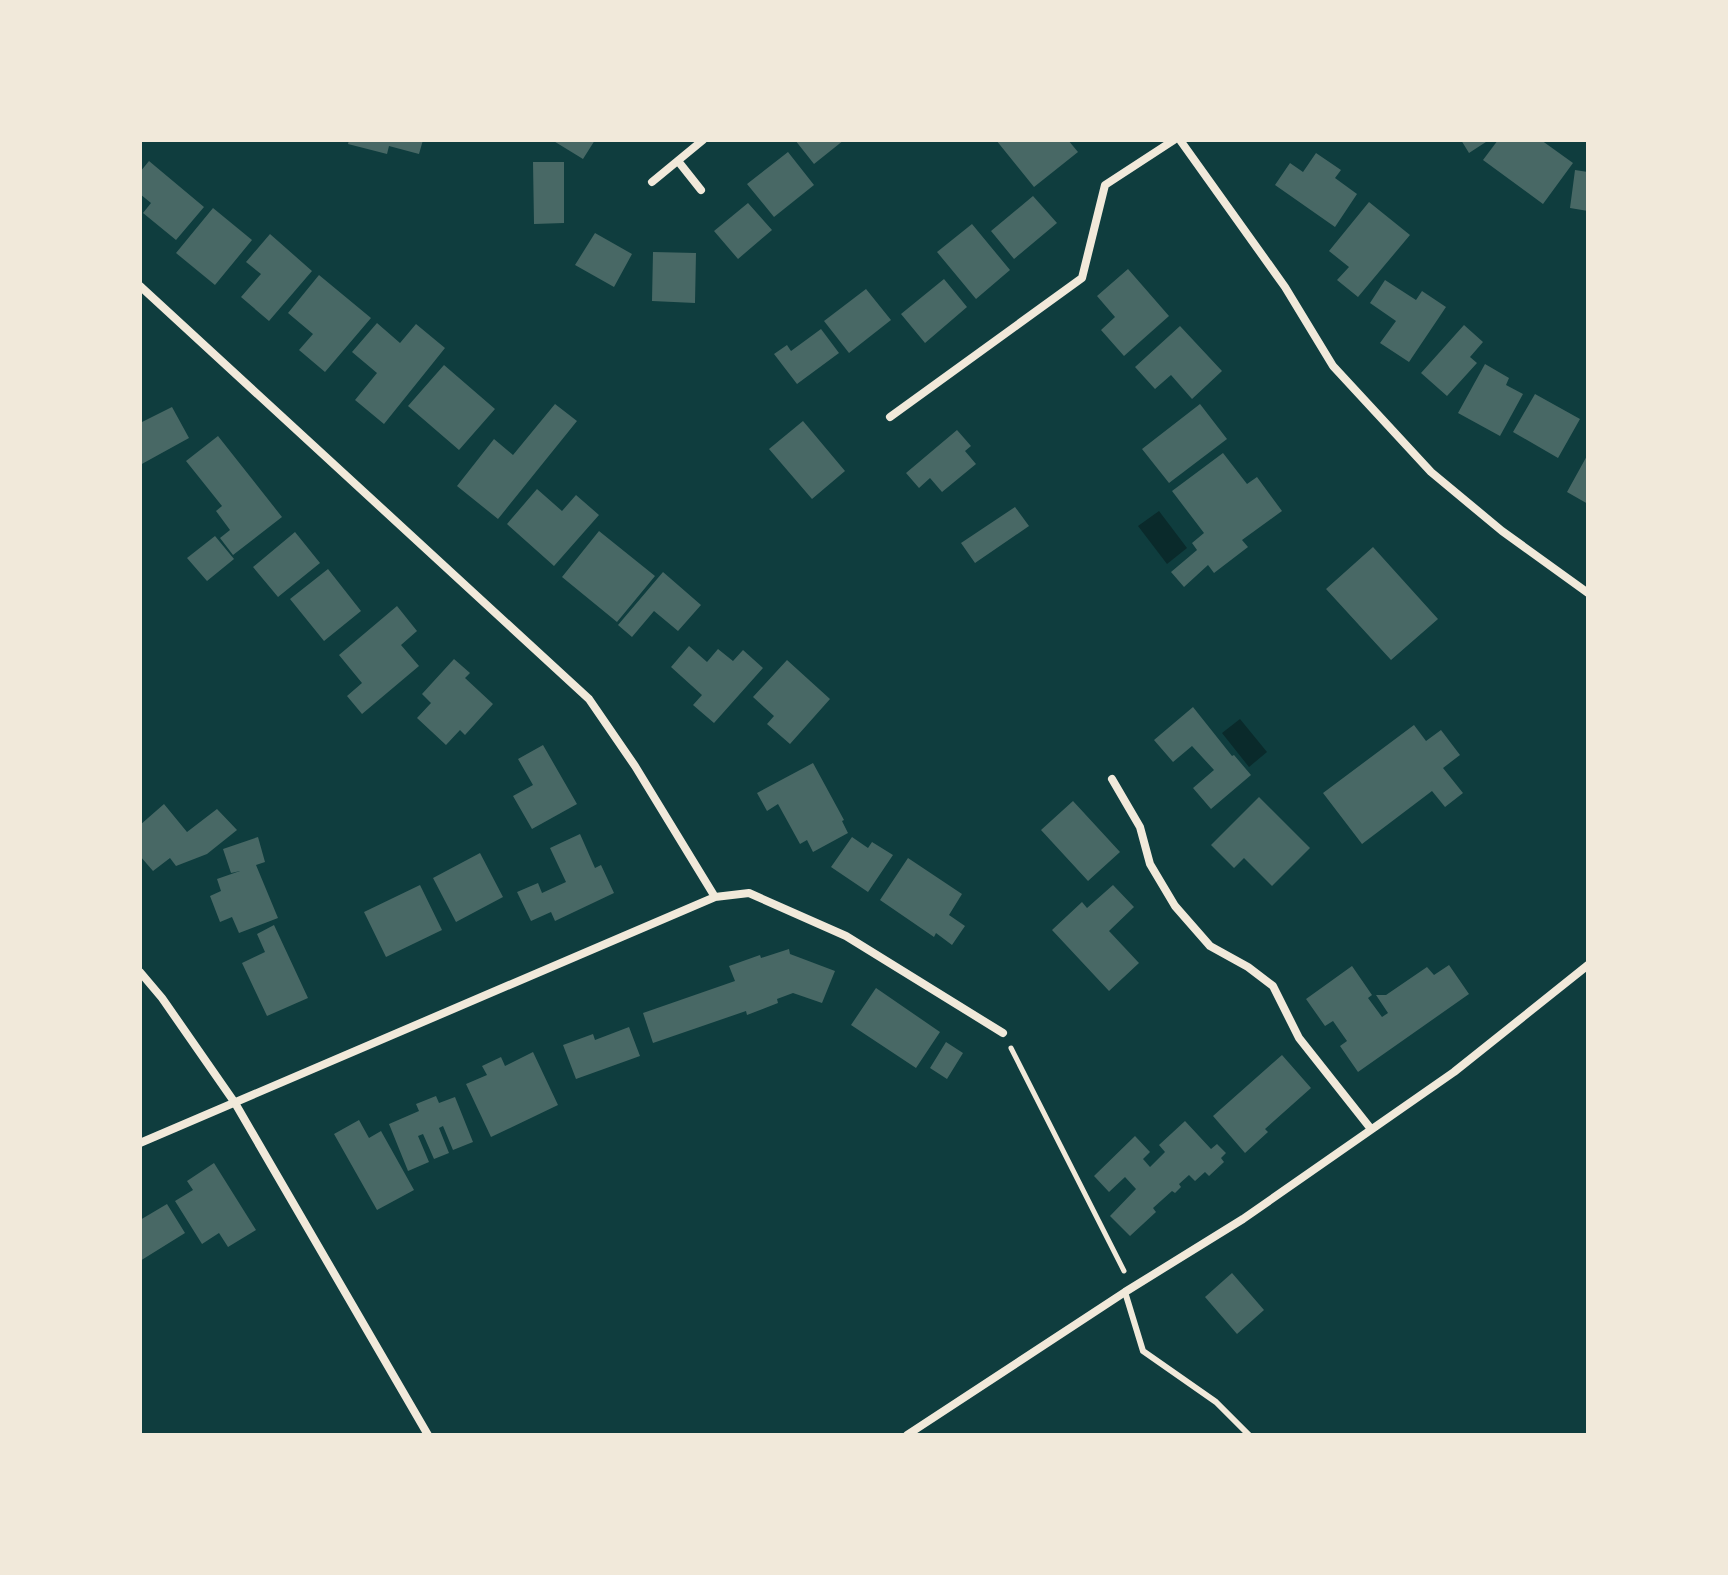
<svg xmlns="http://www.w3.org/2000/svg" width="1728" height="1575" viewBox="0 0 1728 1575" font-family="Poppins,sans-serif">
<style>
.water{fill:#0a2a2b}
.building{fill:#486865}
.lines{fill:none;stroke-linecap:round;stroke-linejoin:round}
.path{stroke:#f1e9da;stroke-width:5}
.service{stroke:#f1e9da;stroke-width:6}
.minor{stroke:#f1e9da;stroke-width:8}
</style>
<rect width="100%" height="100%" fill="#0f3d3e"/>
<path class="water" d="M1159,511L1187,548L1167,564L1138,526Z
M1240,719L1267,752L1249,767L1222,733Z"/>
<path class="building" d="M349,140H423L419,154L389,146L387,154L348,144Z
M552,140H595L583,159Z
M795,140H844L814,164Z
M996,140H1068L1078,152L1034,187Z
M1461,140H1489L1469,153Z
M1498,140H1541L1573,163L1543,204L1483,160Z
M788,152L814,185L774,217L747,184Z
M1316,153L1341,170L1335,178L1357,194L1335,227L1275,185L1290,163L1303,172Z
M149,161L204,207L176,240L143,213L151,203L140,194V172Z
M533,162H564V223L534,224Z
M1575,170L1588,172V211L1570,208Z
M1033,196L1057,223L1014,259L991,231Z
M1369,202L1410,235L1358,297L1337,280L1349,267L1329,251Z
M748,203L772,230L738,259L714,231Z
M213,208L252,240L215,285L176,253Z
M972,224L1010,270L976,299L937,252Z
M595,233L632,254L614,287L575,265Z
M270,234L312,271L269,321L241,297L261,274L246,262Z
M653,252L696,253L695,303L652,301Z
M1128,269L1169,316L1124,356L1101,330L1115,317L1097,296Z
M319,275L371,318L325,372L299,350L313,334L288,313Z
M944,279L967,307L925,343L901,314Z
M1385,280L1416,300L1422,291L1446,307L1409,362L1380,343L1396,321L1370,303Z
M866,289L891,320L849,353L824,321Z
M377,323L400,343L416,324L445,348L384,424L355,400L377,373L352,352Z
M1464,325L1483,342L1470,357L1477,363L1447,396L1421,373Z
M1180,326L1222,371L1192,399L1171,375L1155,389L1135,367Z
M821,329L839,353L797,384L774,354L787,345L791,351Z
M1485,364L1509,378L1506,385L1523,394L1500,436L1458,413Z
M444,365L495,409L459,450L408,406Z
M1535,394L1580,419L1558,458L1513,432Z
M555,404L577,421L498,519L457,486L494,439L513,455Z
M1200,404L1227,439L1169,483L1142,449Z
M172,407L189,438L140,465V423Z
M803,421L845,471L812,499L769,449Z
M957,430L971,446L965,451L976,464L942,492L930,478L919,488L906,473Z
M218,436L282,517L233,555L220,538L230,530L216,511L222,506L186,461Z
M1223,453L1247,484L1257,477L1282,511L1242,540L1248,547L1214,573L1208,565L1184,587L1171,572L1197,550L1192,543L1204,533L1172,491Z
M1588,454V504L1567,492Z
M537,489L562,511L576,495L599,515L554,566L507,524Z
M1015,507L1029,526L975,563L961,543Z
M599,531L655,576L617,622L562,577Z
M295,532L320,563L278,597L253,567Z
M215,536L234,559L207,581L187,558Z
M1373,547L1438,619L1391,660L1326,589Z
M328,569L361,611L324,641L290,599Z
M663,572L701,605L678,631L654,611L632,637L618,625Z
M397,606L417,631L401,645L419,666L362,714L347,696L362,683L339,655Z
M689,646L707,662L718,649L733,661L743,650L763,668L714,723L693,705L702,695L671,667Z
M454,659L470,673L465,678L493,704L465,735L460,730L446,745L417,718L431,703L422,694Z
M787,660L830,699L790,744L767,724L774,716L753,697Z
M1193,707L1232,756L1234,755L1251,775L1211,809L1193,788L1214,770L1192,746L1173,762L1154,740Z
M1414,725L1426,741L1441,730L1460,755L1443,768L1463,793L1445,807L1432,791L1362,844L1323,793Z
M543,745L577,804L532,829L513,796L533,785L518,759Z
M813,763L844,820L842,821L848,833L813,852L807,840L800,844L778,804L767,811L757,793Z
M1259,797L1310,848L1272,886L1244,858L1234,868L1211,845Z
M1073,801L1120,852L1088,881L1041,830Z
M164,804L187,832L217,809L237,830L207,854L176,866L170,858L153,871L140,856V825Z
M580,834L595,868L601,865L614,893L555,921L551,912L531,921L517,892L538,883L542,893L566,882L550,848Z
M258,837L265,862L256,865L278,918L239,933L232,917L220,922L210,896L221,891L217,879L240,871L231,873L223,849Z
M852,837L868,848L872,842L893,855L868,892L831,867Z
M480,853L503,897L456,922L433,878Z
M908,858L962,894L949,915L965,926L952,945L936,933L934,937L880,900Z
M420,885L442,930L386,957L364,912Z
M1113,885L1134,907L1109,931L1139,963L1109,991L1052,930L1082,902L1087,908Z
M274,925L308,998L267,1016L242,963L265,952L257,934Z
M789,949L790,954L835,971L822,1003L793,993L777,999L778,1003L747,1015L746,1011L653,1043L643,1013L735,981L729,966L760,955L761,958Z
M1449,965L1469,994L1358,1072L1340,1046L1347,1041L1333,1021L1325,1026L1306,999L1352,966L1372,995L1368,998L1382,1017L1388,1013L1376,995H1386L1427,967L1434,975Z
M876,988L940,1032L916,1068L851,1025Z
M629,1027L640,1056L576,1079L563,1045L593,1034L595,1040Z
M946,1042L963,1053L947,1079L930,1068Z
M533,1052L558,1105L491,1137L466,1084L487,1075L482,1066L501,1057L505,1066Z
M1282,1055L1311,1088L1265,1129L1268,1132L1245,1153L1213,1116Z
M436,1096L439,1103L455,1097L473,1142L453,1150L443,1126L439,1128L449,1153L434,1159L423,1134L418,1136L429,1162L408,1171L389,1124L419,1111L416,1104Z
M359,1120L369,1138L381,1131L414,1190L377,1210L334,1134Z
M1185,1121L1211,1149L1217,1144L1226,1153L1221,1158L1224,1162L1209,1176L1205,1172L1195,1181L1189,1175L1179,1184L1181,1187L1175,1193L1172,1191L1153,1208L1156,1212L1130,1236L1110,1216L1136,1189L1125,1177L1109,1192L1094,1176L1135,1136L1150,1152L1143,1159L1150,1167L1165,1152L1159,1145Z
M214,1163L256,1230L228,1247L219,1233L202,1244L175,1201L193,1190L187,1181Z
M167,1204L185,1233L140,1261V1220Z
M1232,1273L1264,1310L1237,1334L1205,1297Z"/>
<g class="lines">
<path class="path" d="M1011,1048L1124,1271"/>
<path class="service" d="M1125,1292L1143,1351L1216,1402L1249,1435"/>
<path class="minor" d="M1180,140L1285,287L1333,366L1431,472L1502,531L1588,593
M678,161L701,190
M652,182L703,140
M140,286L589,699L635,766L715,897
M890,417L1082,278L1105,185L1174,140
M1112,779L1140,827L1150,864L1175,906L1210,946L1248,967L1273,986L1299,1038L1371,1129
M140,972L162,998L235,1103L428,1435
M140,1143L715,897L749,893L846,936L1003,1033
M907,1435L1125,1292L1243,1219L1454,1072L1588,965"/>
</g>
<rect width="1728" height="1575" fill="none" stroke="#f1e9da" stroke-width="284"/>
</svg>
